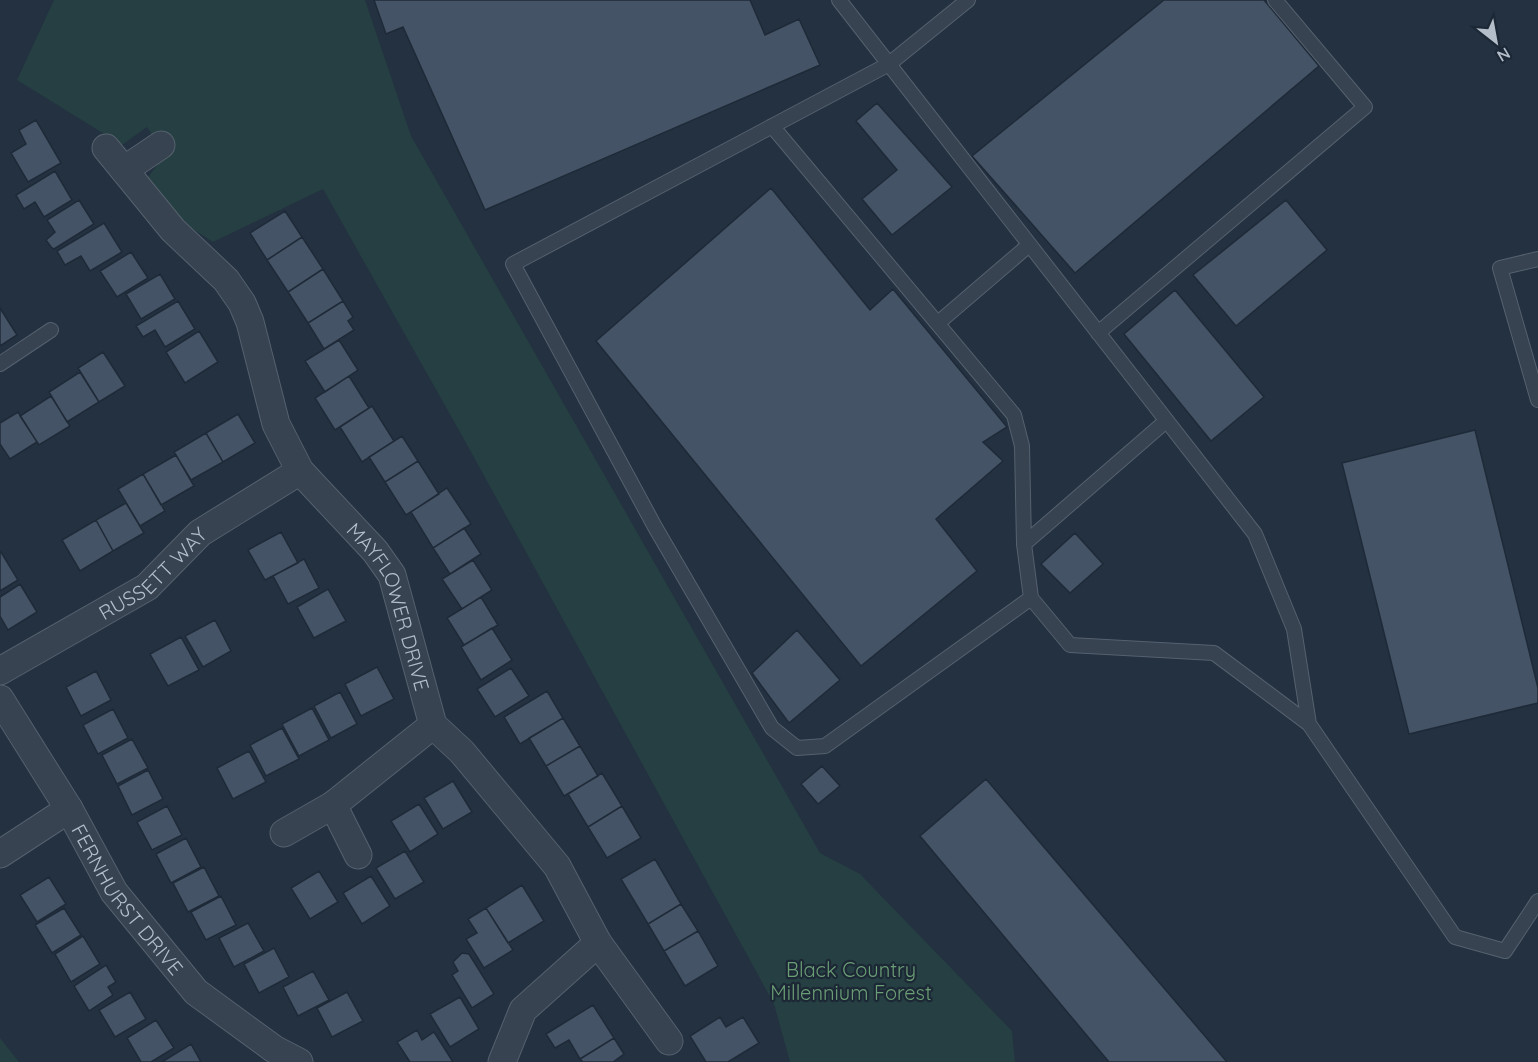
<svg xmlns="http://www.w3.org/2000/svg" width="1538" height="1062" viewBox="0 0 1538 1062" font-family="Quicksand,sans-serif">
<style>
.green{fill:#253f42}
.building{fill:#445365;stroke:#1f2a38;stroke-width:1.5}
.lines{fill:none;stroke-linecap:round;stroke-linejoin:round}
.service-casing{stroke:#56616e;stroke-width:16}
.minor-casing{stroke:#56616e;stroke-width:29}
.service{stroke:#384351;stroke-width:14}
.minor{stroke:#384351;stroke-width:27}
.labels{text-anchor:middle;dominant-baseline:central;stroke-width:4.5;stroke-linejoin:round;paint-order:stroke}
.street-label{font-size:20px;fill:#b4becb;stroke:#1d2836}
.park-label{font-size:20px;fill:#6a9e74;stroke:#1d2836}
</style>
<rect width="100%" height="100%" fill="#233141"/>
<path class="green" d="M54,0H365L411,136L820,853L860,874L1012,1031L1015,1062H790L774,1004L465,441L323,189L213,242C186,224 160,210 148,177L165,155L147,127L122,145L17,80Z
M0,1038L19,1062H0Z"/>
<path class="building" d="M374,0H750L765,35L799,19L820,65L485,210L403,27L386,34Z
M1164,0H1264L1319,66L1075,273L972,156Z
M877,103L952,187L892,235L862,199L897,170L856,121Z
M36,120L61,163L28,182L11,153L26,144L19,130Z
M55,171L72,200L44,217L35,202L24,209L16,195Z
M771,188L870,310L893,289L1007,427L983,442L1003,461L936,519L977,571L861,666L596,341Z
M79,200L94,224L54,249L51,247L46,240L55,232L47,220Z
M1286,200L1327,250L1236,326L1193,275Z
M285,211L302,237L267,260L250,233Z
M104,223L122,252L90,271L81,256L65,265L57,251Z
M302,237L323,269L288,292L267,260Z
M131,252L148,278L117,297L100,271Z
M323,269L343,301L308,323L288,292Z
M160,274L175,299L141,319L126,294Z
M1175,290L1264,397L1211,441L1124,334Z
M178,301L195,329L165,347L155,330L143,337L136,326Z
M343,301L353,317L348,321L354,330L324,349L308,323Z
M0,308L17,335L0,346Z
M199,331L218,362L185,383L166,352Z
M339,340L358,370L325,392L305,361Z
M103,352L125,386L99,402L78,368Z
M80,372L99,402L67,422L49,392Z
M349,376L369,408L335,430L315,398Z
M51,396L70,426L39,445L20,416Z
M372,406L394,441L362,462L340,427Z
M18,412L37,442L10,459L0,444V423Z
M238,414L255,443L223,462L206,433Z
M1475,430L1538,688V703L1409,734L1342,463Z
M206,433L223,462L191,480L174,452Z
M402,436L418,461L385,482L369,457Z
M176,455L194,486L161,505L143,474Z
M418,461L439,494L406,515L385,482Z
M143,474L165,511L140,526L118,489Z
M447,488L471,524L433,548L411,512Z
M126,503L144,533L113,551L96,520Z
M96,520L113,551L80,571L62,540Z
M464,528L481,554L450,574L433,548Z
M281,532L298,563L265,580L248,550Z
M1075,533L1103,564L1070,593L1041,564Z
M1,552L18,580L0,591V553Z
M304,559L319,588L288,604L273,576Z
M473,560L492,590L462,609L442,579Z
M20,584L37,612L8,630L0,616V597Z
M328,589L346,621L314,638L297,607Z
M481,597L498,625L464,645L447,618Z
M215,620L231,651L203,667L185,636Z
M492,628L512,660L481,680L461,647Z
M797,630L840,680L789,723L752,673Z
M181,637L199,670L168,686L150,654Z
M377,667L394,699L361,716L345,684Z
M511,668L529,696L495,717L477,689Z
M96,671L111,700L81,716L66,687Z
M547,691L563,718L520,744L504,717Z
M340,692L357,724L331,738L314,706Z
M312,708L329,740L299,756L282,724Z
M113,709L128,738L98,754L83,725Z
M563,718L580,746L546,766L529,738Z
M282,728L299,759L266,776L250,745Z
M132,739L148,768L117,784L102,755Z
M580,746L598,776L564,796L546,766Z
M249,751L266,782L233,799L217,768Z
M822,766L840,786L818,804L801,784Z
M148,770L163,799L132,815L118,786Z
M602,773L622,806L588,827L568,794Z
M986,779L1227,1062H1109L920,836Z
M453,781L472,812L443,829L424,798Z
M419,804L438,834L410,852L391,821Z
M167,806L182,835L152,850L137,822Z
M622,806L641,838L607,858L588,827Z
M186,838L201,867L171,883L156,854Z
M405,851L424,882L395,899L376,868Z
M655,859L681,904L648,924L621,879Z
M204,867L219,896L188,912L173,883Z
M319,871L338,902L310,919L291,888Z
M371,876L390,906L362,924L343,893Z
M49,877L66,904L37,922L20,895Z
M522,885L544,921L508,943L486,908Z
M221,896L236,925L206,940L191,912Z
M681,904L698,931L664,951L648,924Z
M64,908L81,935L52,953L35,925Z
M486,908L513,950L484,968L466,939L477,933L468,919Z
M248,923L264,951L234,967L219,938Z
M698,931L718,966L685,986L664,951Z
M83,936L100,964L71,982L55,954Z
M274,948L289,977L259,993L244,964Z
M462,953L469,954L494,994L472,1008L452,975L458,971L453,962Z
M106,965L116,982L108,987L113,995L89,1011L74,986Z
M313,971L329,1000L298,1016L283,987Z
M130,992L146,1019L115,1037L99,1010Z
M347,992L363,1021L332,1037L317,1008Z
M460,997L479,1029L450,1047L430,1014Z
M593,1005L614,1038L580,1059L569,1040L555,1048L546,1034Z
M720,1017L726,1027L743,1017L759,1043L728,1062H706L690,1036Z
M156,1020L174,1048L151,1062H141L127,1038Z
M417,1030L422,1040L434,1032L453,1062H410L397,1042Z
M614,1038L624,1054L613,1062H583L580,1059Z
M191,1044L201,1062H162Z"/>
<g class="lines">
<g class="service-casing">
<path id="service" d="M839,0L1255,534L1294,629L1309,724
M968,0L889,64L513,264L655,527L772,728L797,748L825,746L1031,598L1070,645L1214,653L1309,724L1455,937L1505,951L1538,901
M772,126L1014,415L1022,446L1024,544L1031,598
M1538,259L1500,268L1538,400
M938,323L1029,245
M1098,333L1365,107L1275,0
M0,364L51,330
M1024,544L1166,421"/>
</g>
<g class="minor-casing">
<g id="minor">
<path id="s1" d="M106,148L173,230L226,280L242,303L250,322L276,424L300,471L375,551L392,575L433,725L462,752L557,866L598,943L669,1041"/>
<path d="M124,170L161,145"/>
<path id="s2" d="M0,671L147,587L200,533L300,471"/>
<path id="s3" d="M0,699L69,809L114,892L196,992L274,1049L299,1062"/>
<path d="M333,805L358,855"/>
<path d="M284,833L333,805L433,725"/>
<path d="M0,854L69,809"/>
<path d="M502,1062L523,1010L598,943"/>
</g>
</g>
<use href="#service" class="service"/>
<use href="#minor" class="minor"/>
</g>
<g class="labels">
<g class="street-label">
<text stroke="none"><textPath href="#s2" startOffset="182">RUSSETT WAY</textPath></text>
<text stroke="none"><textPath href="#s1" startOffset="552">MAYFLOWER DRIVE</textPath></text>
<text stroke="none"><textPath href="#s3" startOffset="238">FERNHURST DRIVE</textPath></text>
</g>
<g class="park-label">
<text x="851" y="969">Black Country<tspan x="851" dy="23">Millennium Forest</tspan></text>
</g>
</g>
<g transform="translate(1496 42) rotate(149)" stroke="#1d2836" stroke-width="4.5" paint-order="stroke">
<path d="M0-4.5L10 22L0 15L-10 22Z" fill="#b4becb"/>
<text y="-9" font-size="16" font-weight="bold" text-anchor="middle" fill="#b4becb">N</text>
</g>
</svg>
